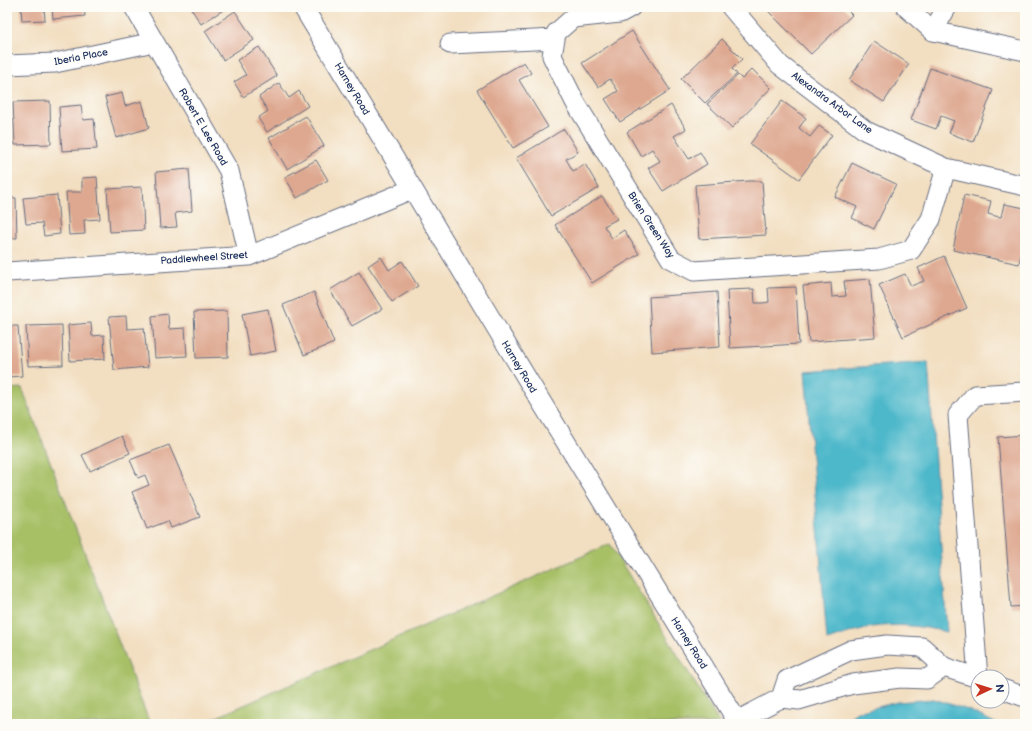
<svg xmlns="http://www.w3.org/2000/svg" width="1032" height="731" viewBox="0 0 1032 731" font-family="'Balsamiq Sans',sans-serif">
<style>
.green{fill:#a7c066;stroke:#617862}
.water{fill:#4db8ca;stroke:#347494}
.building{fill:#dea890}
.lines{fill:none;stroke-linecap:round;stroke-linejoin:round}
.minor-casing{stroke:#666c80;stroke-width:21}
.minor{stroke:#fff;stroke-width:19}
.labels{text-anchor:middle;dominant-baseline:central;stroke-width:3;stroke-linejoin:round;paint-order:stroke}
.street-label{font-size:10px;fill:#1b2f5e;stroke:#fdfcf7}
</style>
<rect width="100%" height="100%" fill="#fdfcf7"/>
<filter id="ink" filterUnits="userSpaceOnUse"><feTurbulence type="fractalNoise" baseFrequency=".025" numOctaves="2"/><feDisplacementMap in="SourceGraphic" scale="8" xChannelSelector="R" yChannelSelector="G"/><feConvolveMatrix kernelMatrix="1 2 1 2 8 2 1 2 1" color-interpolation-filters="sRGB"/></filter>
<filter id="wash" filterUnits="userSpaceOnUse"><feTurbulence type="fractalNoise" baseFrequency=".012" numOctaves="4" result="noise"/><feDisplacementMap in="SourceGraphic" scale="16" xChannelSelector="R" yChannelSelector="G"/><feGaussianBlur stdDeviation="0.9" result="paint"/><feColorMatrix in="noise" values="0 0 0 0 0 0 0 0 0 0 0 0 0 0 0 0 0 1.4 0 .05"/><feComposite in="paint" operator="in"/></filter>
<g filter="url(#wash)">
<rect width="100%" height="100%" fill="#f2dec0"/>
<path class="green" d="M22,388L150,724H7V389Z
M610,544L720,724H201Z"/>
<path class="water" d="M928,362L947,632C926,627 903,624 881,626C863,627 844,635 827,640L805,371Z
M934,699L968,710L997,724H840L857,712L898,702Z"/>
<g id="blocks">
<path class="building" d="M21,7H44L45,20L22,21Z
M52,7H84L85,16L53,19Z
M190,7H228L201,24Z
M764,7H844L852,15L811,54Z
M235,11L254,40L223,60L205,31Z
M632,31L670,90L620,122L605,99L618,91L610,79L598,87L582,63Z
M722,39L742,59L732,69L737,74L705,103L681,79Z
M874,41L909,64L884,102L849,80Z
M259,47L277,76L243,97L234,82L246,75L237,60Z
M524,62L531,73L519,80L548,127L513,148L477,90Z
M930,68L993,90L973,142L949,133L954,121L941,116L936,129L911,120Z
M752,69L771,88L732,128L707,104L738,75L742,79Z
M279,83L289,98L299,91L308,106L267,132L258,118L268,111L259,97Z
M122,93L125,106L142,101L149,128L116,138L105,97Z
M50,101L51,144L15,145L13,102Z
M782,101L806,118L799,128L810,137L819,126L832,135L799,179L750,144Z
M81,105L83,120L94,119L97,149L62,151L59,107Z
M671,105L686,129L674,136L689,159L700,152L707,164L663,191L648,168L660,161L652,149L641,156L627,132Z
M306,116L324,146L287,169L269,138Z
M564,129L578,152L566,159L573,171L585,164L599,188L551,216L516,158Z
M1024,131H1025V155L1022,154Z
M316,160L328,180L297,198L285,177Z
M852,163L896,184L874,229L852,218L857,207L835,197Z
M189,169L192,211L175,213L177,227L160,228L156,172Z
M97,177L100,219L84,220L85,234L69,235L66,192H82V178Z
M749,181H762L766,235L699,239L695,185Z
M142,187L144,230L110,232L107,189Z
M57,195L60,234L44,236L42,223L26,224L23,198Z
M964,195L991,201L988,214L995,216L1001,217L1004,204L1025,208V236L1019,264L953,250Z
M602,196L617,219L604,226L609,234L612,238L624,230L639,254L592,283L555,225Z
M7,198H16L17,238H7Z
M944,256L967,308L903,337L879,285L905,274L911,286L924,281L918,268Z
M381,257L389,270L402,261L418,286L392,302L368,266Z
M359,272L382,309L352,326L330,290Z
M870,279L875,337L809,342L803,286L831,283L832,297L846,296L844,281Z
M796,287L799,344L730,348L727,290L754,289L755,303H763L769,302L768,288Z
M314,292L334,343L304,355L283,305Z
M717,292L720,347L652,352L649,297Z
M268,309L276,351L250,356L242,314Z
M227,311L228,357L196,358L194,312Z
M168,314L169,329L185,328L187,356L155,358L152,316Z
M126,316L127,329L144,328L148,367L114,370L109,317Z
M91,323L92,336L104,335L105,359L70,361L68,325Z
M62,325L63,365L28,366L26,326Z
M7,326H18L22,376L7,377Z
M1025,435V606L1011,607L998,437Z
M122,436L130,453L90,471L82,455Z
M169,445L200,517L171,528L168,521L147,529L132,492L149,485L145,475L138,478L130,460Z"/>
</g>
</g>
<g filter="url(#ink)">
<use href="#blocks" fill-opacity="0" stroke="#666c80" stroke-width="1"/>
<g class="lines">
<g class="minor-casing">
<path id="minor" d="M134,7L229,171L249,256
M303,7L529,382L739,724
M631,7L620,13L573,18L556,33L552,56L575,102L671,259L694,271L879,259L911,250L931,219L946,168
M731,7L780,65L866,131L946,168L1025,186
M906,7L933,31L1025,51
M933,31L947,7
M450,44L555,39
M7,65L55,63L154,42
M7,272L249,256L412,189
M978,678L958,415L975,395L1025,392
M1002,689L1025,697
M781,698L787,680L851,650L887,645L922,647L944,667L978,678
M737,721L781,698L799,700L853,684L900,678L927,679L944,667"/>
</g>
<use href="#minor" class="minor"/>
</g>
</g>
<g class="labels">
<g class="street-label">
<text transform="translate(81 57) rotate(-11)">Iberia Place</text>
<text transform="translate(352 89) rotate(59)">Harney Road</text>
<text transform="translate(832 103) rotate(36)">Alexandra Arbor Lane</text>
<text transform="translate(203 127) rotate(60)">Robert E Lee Road</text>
<text transform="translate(651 225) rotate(57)">Brien Green Way</text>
<text transform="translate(204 258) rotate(-4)">Paddlewheel Street</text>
<text transform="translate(519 367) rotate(59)">Harney Road</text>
<text transform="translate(689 643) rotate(58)">Harney Road</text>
</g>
</g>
<rect width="1032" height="731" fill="none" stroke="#fdfcf7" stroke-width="24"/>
<g transform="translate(990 689) rotate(86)"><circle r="19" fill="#fdfcf7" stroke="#a3aaba"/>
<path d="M0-3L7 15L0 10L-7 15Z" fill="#c8321e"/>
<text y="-6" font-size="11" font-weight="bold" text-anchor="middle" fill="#1b2f5e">N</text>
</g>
</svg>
